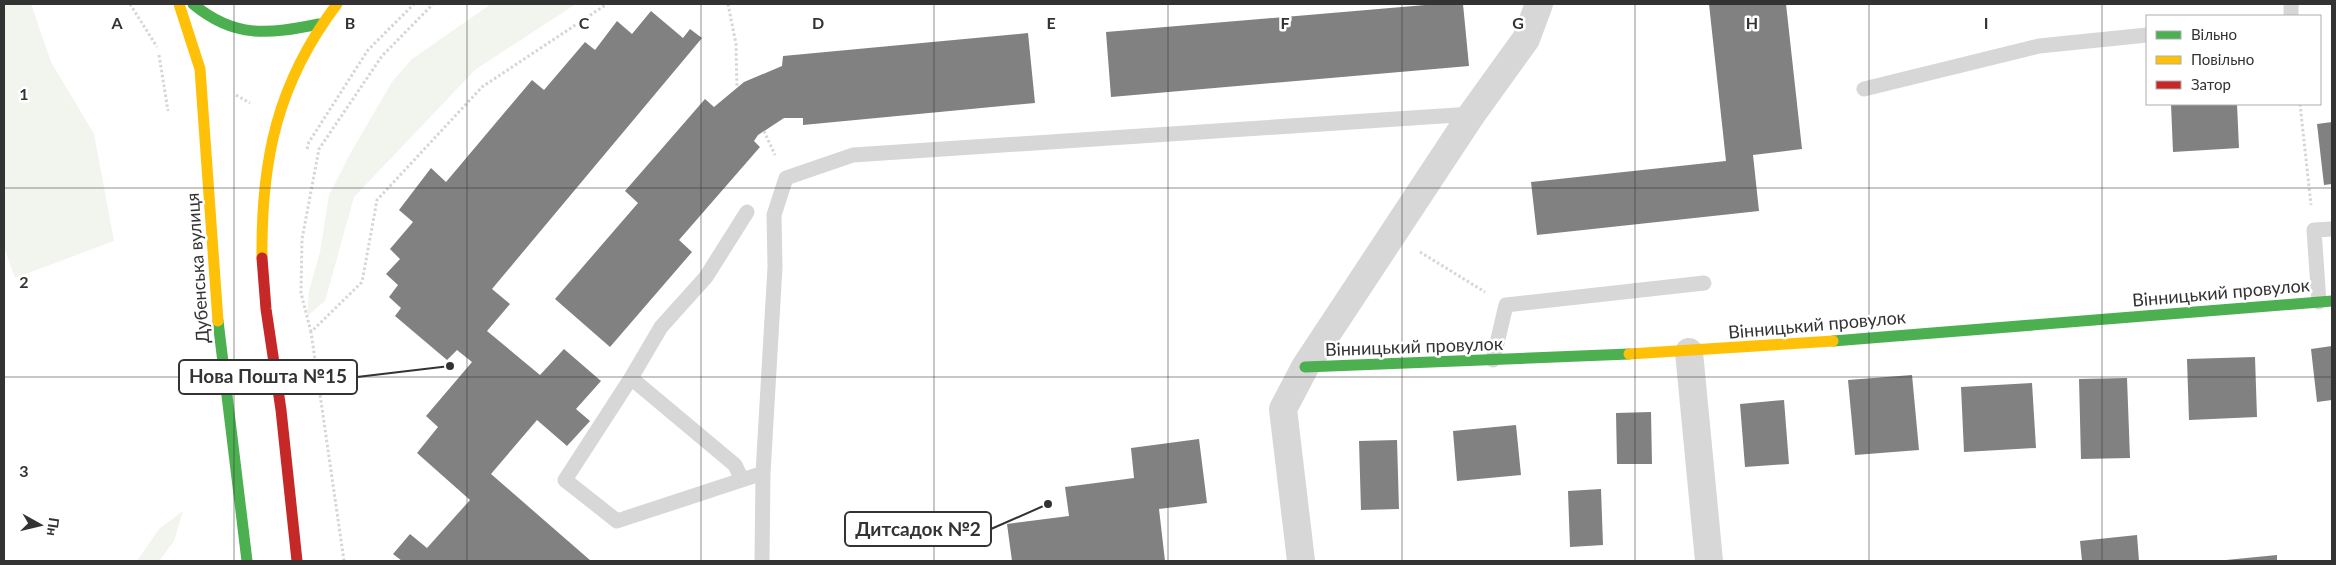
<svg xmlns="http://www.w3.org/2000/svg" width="2336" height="565" viewBox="0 0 2336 565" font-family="Lato,sans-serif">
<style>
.green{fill:#f1f5ed}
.building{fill:#818181}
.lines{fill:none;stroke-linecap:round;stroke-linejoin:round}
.path{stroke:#d6d6d6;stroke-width:3;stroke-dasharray:2.5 2.5;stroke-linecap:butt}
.lane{stroke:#d7d7d7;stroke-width:15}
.street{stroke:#d7d7d7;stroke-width:28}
.fast{stroke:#4caf50;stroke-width:11}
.slow{stroke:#ffc107;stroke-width:11}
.jam{stroke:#c62828;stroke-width:11}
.grid{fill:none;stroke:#333;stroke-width:1;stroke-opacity:0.55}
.labels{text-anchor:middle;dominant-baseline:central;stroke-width:5;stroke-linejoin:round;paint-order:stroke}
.street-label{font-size:18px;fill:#333;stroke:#fff}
.grid-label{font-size:16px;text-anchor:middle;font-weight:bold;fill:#333;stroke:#fff;stroke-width:5;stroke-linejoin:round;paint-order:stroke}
.leader{fill:none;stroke:#333;stroke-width:2}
.callout-dot{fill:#333;stroke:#fff;stroke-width:2}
.callout{fill:#fff;stroke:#333;stroke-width:2}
.callout-label{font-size:19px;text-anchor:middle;font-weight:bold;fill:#333}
</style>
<rect width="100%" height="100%" fill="#fff"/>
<path class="green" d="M4,4H31L51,62L94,134L114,241L15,278L4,247Z
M491,4H576L476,69L354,197L325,301L307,316L309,291L320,252L329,195L350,154L392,82L412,59Z
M183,511L174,541L159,561H137L159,529Z"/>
<path class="building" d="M1437,4H1463L1469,66L1111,97L1106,32Z
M1709,4H1786L1802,149L1753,155L1759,211L1537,235L1531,182L1726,161Z
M651,11L683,38L690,29L702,38L492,289L510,304L487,331L540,375L564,349L601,381L576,409L590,421L567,446L537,420L491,474L591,561H402L393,554L410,534L427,548L470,500L417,453L438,427L426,416L472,362L457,350L447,360L395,316L401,308L389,297L398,285L386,274L400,259L390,249L413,222L399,210L431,168L446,182L532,80L544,90L585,42L595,50L617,21L632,34Z
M1028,33L1035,103L803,125V118H784L758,135L754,141L760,147L679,240L692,252L610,347L555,299L638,203L625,191L705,99L714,107L744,82L782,66L783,56Z
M2171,104H2237L2239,148L2173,152Z
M2332,122V184L2324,185L2317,124Z
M2332,346V400L2317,402L2311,349Z
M2255,357L2257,417L2189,420L2187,359Z
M1912,375L1919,450L1855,455L1848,380Z
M2127,378L2130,458L2081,459L2079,379Z
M2032,383L2036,448L1964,452L1961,387Z
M1784,400L1789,464L1745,467L1740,404Z
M1651,412L1652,464H1617L1616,413Z
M1516,425L1521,475L1457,481L1453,431Z
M1199,439L1207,503L1159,509L1165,561H1012L1007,524L1069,516L1065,487L1134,478L1131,448Z
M1397,440L1399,509L1361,510L1359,441Z
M1601,489L1603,545L1570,547L1568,491Z
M2137,535L2139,561H2082L2080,541Z
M2277,555V561H2226V560Z"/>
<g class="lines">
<path class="path" d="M130,4L157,47
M728,4L736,44L737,88
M159,55L168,111
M236,95L250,103
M2300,104L2311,205
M764,131L775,155
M307,149L309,142L368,50L414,4
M1420,252L1485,292
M311,332L301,293L302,239L319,149L382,56L433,4
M344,561L311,332L362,282L377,200L482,87L607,4"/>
<path class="lane" d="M2291,4V16
M1864,89L2039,46L2147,35
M747,212L706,277L661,327L631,378L565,480L617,521L763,473
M2319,302L2314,230L2332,229
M1493,360L1506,305L1704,283
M631,378L735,465L742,480
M762,561L763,473L775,267L774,215L786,178L853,155L1472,114"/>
<path class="street" d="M1689,352L1709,561
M1301,561L1283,409L1305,367L1472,114L1526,39L1539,4"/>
<path class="fast" d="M193,4C235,39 269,34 319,24
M218,321L247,561
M1833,341L2332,301
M1305,367L1629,354"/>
<path class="slow" d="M179,4L200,69L218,321
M262,258C261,160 277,83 337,4
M1629,354L1833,341"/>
<path class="jam" d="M262,258L266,309L281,410L297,561"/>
</g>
<path class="grid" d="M234,4V561M467,4V561M701,4V561M934,4V561M1168,4V561M1402,4V561M1635,4V561M1869,4V561M2102,4V561M4,188H2332M4,377H2332"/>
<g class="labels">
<g class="street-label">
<text transform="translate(197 268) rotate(-94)">Дубенська вулиця</text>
<text transform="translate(2221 292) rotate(-5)">Вінницький провулок</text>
<text transform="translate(1817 324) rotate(-5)">Вінницький провулок</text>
<text transform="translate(1414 346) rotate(-2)">Вінницький провулок</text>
</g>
</g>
<g class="grid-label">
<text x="117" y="29">A</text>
<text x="350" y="29">B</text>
<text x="584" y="29">C</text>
<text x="818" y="29">D</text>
<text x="1051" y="29">E</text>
<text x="1285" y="29">F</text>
<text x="1518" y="29">G</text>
<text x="1752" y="29">H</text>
<text x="1986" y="29">I</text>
<text x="24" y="100">1</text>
<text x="24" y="288">2</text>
<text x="24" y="477">3</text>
</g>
<path class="leader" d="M450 366L357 377M1048 504L991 529"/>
<g class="callout-dot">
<circle cx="450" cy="366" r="5"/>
<circle cx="1048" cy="504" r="5"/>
</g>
<g class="callout">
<rect x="179" y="360" width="178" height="34" rx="5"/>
<rect x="845" y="512" width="146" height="34" rx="5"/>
</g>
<g class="callout-label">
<text x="268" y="383">Нова Пошта №15</text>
<text x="918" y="536">Дитсадок №2</text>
</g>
<rect width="2336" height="565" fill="none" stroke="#333333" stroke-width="10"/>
<rect x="2146" y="15" width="175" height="90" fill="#ffffff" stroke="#adadad"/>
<rect x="2156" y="31" width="25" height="8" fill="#4caf50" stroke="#adadad"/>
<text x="2191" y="40" font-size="15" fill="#333333">Вільно</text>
<rect x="2156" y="56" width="25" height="8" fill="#ffc107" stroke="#adadad"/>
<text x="2191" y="65" font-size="15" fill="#333333">Повільно</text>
<rect x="2156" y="81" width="25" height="8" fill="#c62828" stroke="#adadad"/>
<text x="2191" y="90" font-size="15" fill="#333333">Затор</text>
<g transform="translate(40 525) rotate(98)" stroke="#ffffff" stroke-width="4" paint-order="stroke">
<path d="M0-4L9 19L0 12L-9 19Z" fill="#333333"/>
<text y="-8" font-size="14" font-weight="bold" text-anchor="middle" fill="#333333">Пн</text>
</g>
</svg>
